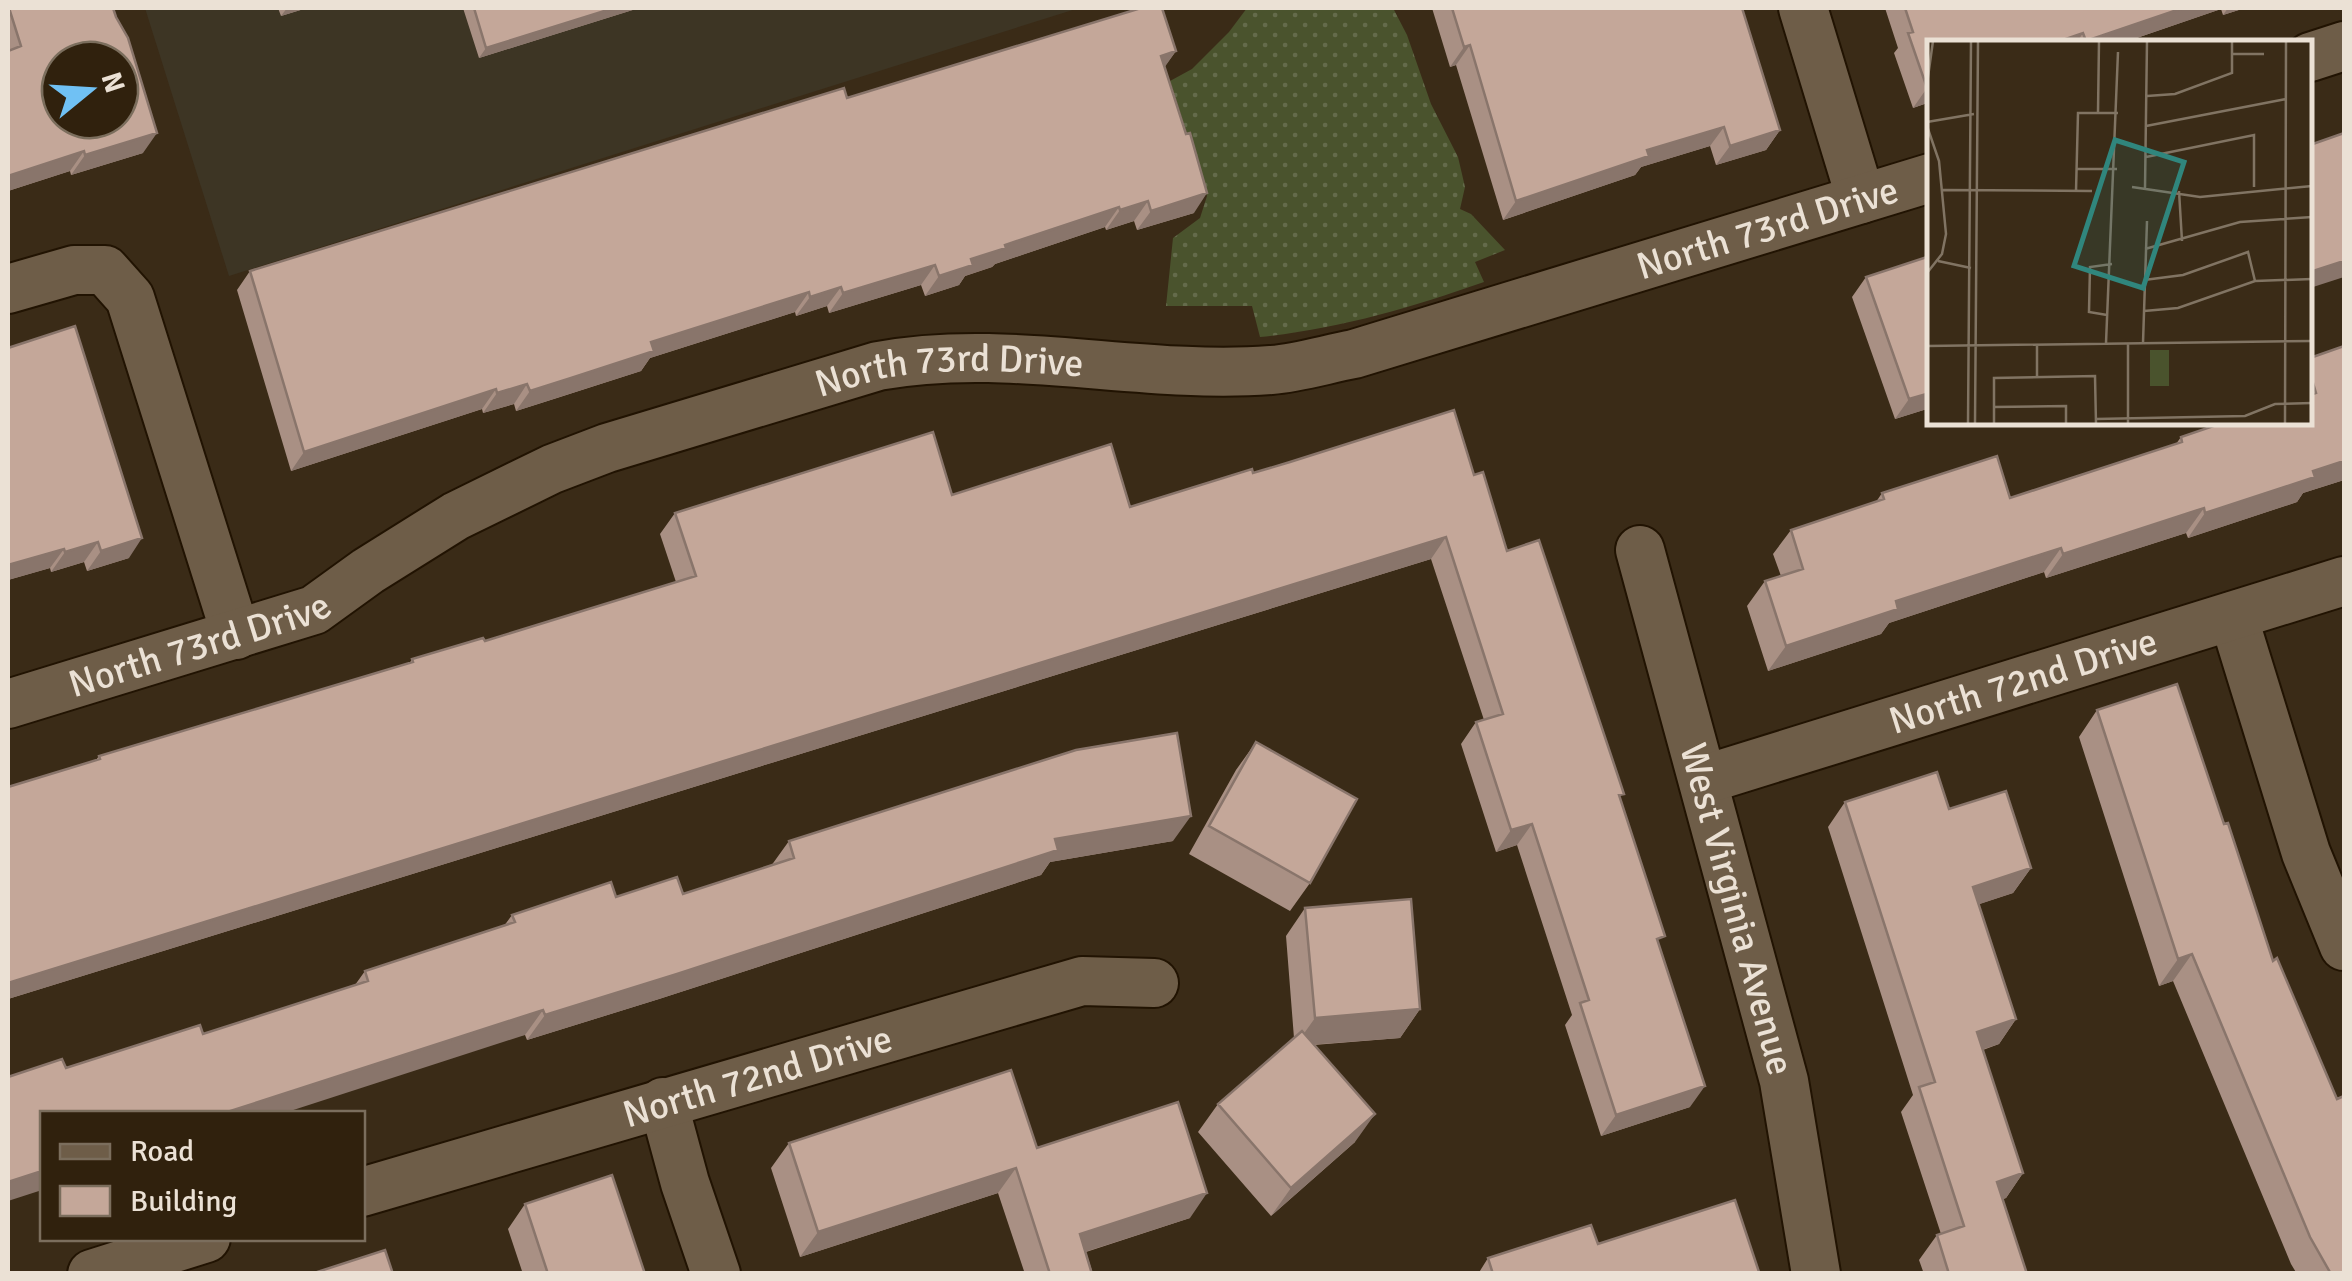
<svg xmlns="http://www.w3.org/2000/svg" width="2352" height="1281" viewBox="0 0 2352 1281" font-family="Signika,sans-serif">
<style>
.commercial{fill:#3d3524}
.grass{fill:url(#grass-dots)}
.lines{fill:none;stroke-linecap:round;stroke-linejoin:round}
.street-casing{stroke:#211302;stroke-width:52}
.street{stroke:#6e5d48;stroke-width:48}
.wall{fill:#a99084}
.shaded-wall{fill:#89756b}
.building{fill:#c4a799;stroke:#89756b;stroke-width:2.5;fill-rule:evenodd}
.labels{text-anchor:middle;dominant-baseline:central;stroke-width:10;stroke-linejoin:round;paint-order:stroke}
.street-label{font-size:38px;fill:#ebe1d5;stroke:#30210d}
.inset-road{fill:none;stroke:#817463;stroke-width:2.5}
.view{fill:#30867d;fill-opacity:0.15;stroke:#30867d;stroke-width:5}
.inset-edge{fill:none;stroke:#ebe1d5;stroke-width:5}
</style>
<defs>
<pattern id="grass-dots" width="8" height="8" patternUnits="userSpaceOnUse" patternTransform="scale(2.5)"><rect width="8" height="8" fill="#4a532d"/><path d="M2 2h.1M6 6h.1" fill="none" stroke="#646b4b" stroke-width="1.8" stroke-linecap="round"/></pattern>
</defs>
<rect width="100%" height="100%" fill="#3a2b17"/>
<path class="commercial" d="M145,8H1079L229,276Z"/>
<path class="grass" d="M1247,8H1393L1407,35L1431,104L1458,157L1465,187L1460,209L1471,214L1505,250L1475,262L1484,282C1410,308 1338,329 1260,337L1252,306H1166L1173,238L1200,218L1207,196L1170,81L1192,69L1229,32Z"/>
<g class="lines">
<g class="street-casing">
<g id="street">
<path d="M1803,8L1861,199"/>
<path d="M2310,57L2344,46"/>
<path d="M8,289L74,270H105L130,298L236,635"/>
<path id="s1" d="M1640,550L1784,1081L1816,1274"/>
<path d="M2233,616L2306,853L2344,946"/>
<path id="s2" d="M8,704L314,610L368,571L456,516L552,469L607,448L878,366C1008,342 1140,380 1271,370C1298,368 1327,359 1354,354L1930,178"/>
<path id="s3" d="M1703,780L2344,581"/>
<path d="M663,1102L685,1183L716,1274"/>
<path id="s4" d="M362,1192L1082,981L1154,983"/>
<path d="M92,1274L206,1238"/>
</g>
</g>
<use href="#street" class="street"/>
</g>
<path class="wall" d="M8,8H113L143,153L71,175L70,171L8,191Z
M278,8H307L281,16Z
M463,8H639L479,58Z
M1432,8H1742L1780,130L1766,150L1716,165L1710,146L1641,167L1635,175L1503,220L1456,65L1450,67Z
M1885,8H2245L2223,15L2221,9L2125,42H1930V102L1913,108L1894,53L1898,48Z
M1176,51L1164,67L1194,213L1137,230L1134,221L1106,230L1105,227L995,264L992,267L965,276L959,285L925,296L921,285L829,313L827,306L796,316L795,312L650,358L641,371L557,398L516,411L514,404L483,413L482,409L291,471L237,290L250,271L847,98Z
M1866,277L1930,408L1895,419L1852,297Z
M2344,346V480L2303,493L2297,502L2188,538L2186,533L2046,578L2044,572L1889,623L1881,634L1768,671L1747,606L1765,581L1781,576L1773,554L1791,530L1876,502L1882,493L2010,498L2176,444L2181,437L2310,422V358Z
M8,348L129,558L87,571L84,562L51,572L50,568L8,580Z
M1253,473L1474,475L1620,799L1659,945L1690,1107L1601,1136L1565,1025L1572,1015L1517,845L1496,852L1461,744L1476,722L1484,720L1431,559L8,999V787L96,760L99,756L409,664L412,659L485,641L676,582L660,534L675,513L952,495L1130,507Z
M2097,710L2224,824L2273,961L2337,1099L2344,1274H2297L2291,1264L2173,981L2159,986L2079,737Z
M1256,742L1310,883L1290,911L1189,854L1236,770Z
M1845,802L1949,809L2031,868L2013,893L1979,904L2016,1019L1999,1044L1983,1050L2023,1173L2006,1198L2003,1199L2027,1274H1924L1919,1260L1937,1235L1941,1234L1901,1112L1913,1095L1828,827Z
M789,841H1173L1050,862L1041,875L659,999L527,1040L525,1035L66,1068L203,1034L355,985L365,971L504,926L512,915L616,897L683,894L771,866Z
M1305,908L1420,1009L1400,1038L1314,1045L1355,1142L1271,1216L1198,1132L1218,1104L1294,1038L1286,936Z
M789,1143L1037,1148L1190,1218L1086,1252L1093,1274H1025L998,1193L800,1257L771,1168Z
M525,1204L645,1274H523L508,1229Z
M1598,1244L1758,1274H1478L1488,1258Z"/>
<path class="shaded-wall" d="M287,8H307L281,16Z
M614,8H639L479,58L486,48Z
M2183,8H2222L2221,9L2125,42H2085Z
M2228,8H2245L2223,15Z
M2083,33L2077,42H2057Z
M1470,45L1456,65L1450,67L1464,47Z
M1176,51L1162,71L1161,56Z
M1930,87V102L1913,108L1927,88Z
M1724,127L1710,146L1641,167L1635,175L1503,220L1516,201L1647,150Z
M1780,130L1766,150L1716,165L1730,146Z
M157,133L143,153L71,175L85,155Z
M84,151L70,171L8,191V176Z
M1207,193L1194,213L1137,230L1151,211Z
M1148,201L1134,221L1106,230L1120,210Z
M1119,207L1105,227L995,264L992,267L965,276L959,285L925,296L939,276L971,259L1005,245Z
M2344,261V277L2310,288V272Z
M935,265L921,285L829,313L843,293Z
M841,287L827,306L796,316L810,297Z
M809,292L795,312L650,358L641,371L516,411L530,391L651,342Z
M527,384L514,404L483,413L497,393Z
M496,389L482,409L291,471L304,452Z
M1930,393V408L1895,419L1909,399Z
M2344,461V480L2303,493L2297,502L2188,538L2205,513L2313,471Z
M2204,508L2186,533L2046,578L2063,554Z
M1446,537L1431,559L8,999V983Z
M142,538L129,558L87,571L101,551Z
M98,542L84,562L51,572L65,552Z
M2061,548L2044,572L1889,623L1881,634L1768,671L1786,646L1896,601Z
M64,549L50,568L8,580V565Z
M1191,816L1173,841L1050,862L1041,875L659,999L527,1040L545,1015L1055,839Z
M1532,824L1517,845L1496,852L1511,830Z
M2031,868L2013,893L1956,912L1973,887Z
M2192,954L2173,981L2159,986L2178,959Z
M1420,1009L1400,1038L1295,1046L1315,1018Z
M543,1010L525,1035L281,1114H221Z
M2016,1019L1999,1044L1960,1057L1977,1032Z
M1705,1086L1690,1107L1601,1136L1616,1115Z
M1375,1114L1355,1142L1271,1216L1291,1188Z
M1016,1168L998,1193L800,1257L818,1232Z
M42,1171V1190L8,1201V1182Z
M2023,1173L2006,1198L1980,1207L1997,1182Z
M1207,1193L1190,1218L1063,1259L1080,1234Z"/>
<path class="building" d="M9,8H113L116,17L128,38L157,133L85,155L84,151L8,176V51L21,46ZM60,60H120V120H60Z
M474,8H614L486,48Z
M1141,8H1162L1176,51L1161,56L1186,134L1190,133L1207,193L1151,211L1148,201L1120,210L1119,207L1005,245L1006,248L971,259L973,265L939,276L935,265L843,293L841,287L810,297L809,292L651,342L654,351L571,378L530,391L527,384L497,393L496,389L304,452L250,271L844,88L847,98Z
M1452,8H1742L1780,130L1730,146L1724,127L1647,150L1649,156L1516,201L1470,45L1464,47Z
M1905,8H2183L2086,41L2083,33L2057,42H1930V87L1927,88L1908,33L1913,32Z
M2344,133V261L2310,272V145Z
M1930,256V393L1909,399L1866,277Z
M75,326L142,538L101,551L98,542L65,552L64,549L8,565V348Z
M2344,346V461L2313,471L2315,477L2205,513L2204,508L2063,554L2061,548L1896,601L1898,609L1786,646L1765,581L1803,569L1791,530L1884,499L1882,493L1997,456L2010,498L2182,442L2181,437L2225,422H2310V395L2316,393L2310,373V358Z
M1454,410L1474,475L1483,472L1507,551L1539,540L1624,794L1619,795L1665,936L1657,939L1705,1086L1616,1115L1580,1003L1589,1000L1532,824L1511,830L1476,722L1503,714L1446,537L8,983V787L100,759L99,756L413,662L412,659L483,638L485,641L696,576L675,513L933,432L952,495L1111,444L1130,507L1252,469L1253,473L1290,462Z
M2177,684L2224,824L2228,823L2273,961L2277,958L2337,1099L2344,1096V1274H2331L2310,1237L2192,954L2178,959L2097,710Z
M1177,733L1191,816L1055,839L1058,850L677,974L545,1015L543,1010L221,1114H42V1171L8,1182V1077L62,1059L66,1068L200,1025L203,1034L368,981L365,971L515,922L512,915L611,882L616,897L677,877L683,894L794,858L789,841L1076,750Z
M1256,742L1357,799L1310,883L1209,826Z
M1937,772L1949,809L2006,791L2031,868L1973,887L2016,1019L1977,1032L2023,1173L1997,1182L2027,1274H1949L1937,1235L1964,1226L1919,1087L1935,1082L1845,802Z
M1411,899L1420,1009L1315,1018L1305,908Z
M1302,1031L1375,1114L1291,1188L1218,1104Z
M1011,1070L1037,1148L1178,1102L1207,1193L1080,1234L1092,1274H1050L1016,1168L818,1232L789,1143Z
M612,1175L645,1274H548L525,1204Z
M1735,1200L1759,1272L1754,1274H1493L1488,1258L1591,1225L1598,1244Z
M385,1250L393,1274H311Z"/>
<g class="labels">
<g class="street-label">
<text stroke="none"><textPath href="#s2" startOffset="1850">North 73rd Drive</textPath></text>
<text stroke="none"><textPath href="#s2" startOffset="1010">North 73rd Drive</textPath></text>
<text stroke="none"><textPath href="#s2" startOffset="200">North 73rd Drive</textPath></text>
<text stroke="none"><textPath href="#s3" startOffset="335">North 72nd Drive</textPath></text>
<text stroke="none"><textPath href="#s1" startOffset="372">West Virginia Avenue</textPath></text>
<text stroke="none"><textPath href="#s4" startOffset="412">North 72nd Drive</textPath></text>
</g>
</g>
<g transform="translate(1927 40)">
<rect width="385" height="385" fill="#3a2b17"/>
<path d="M223,310H242V346H223Z" fill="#4a532d"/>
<path class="inset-road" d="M305,14H337M0,44L6,1M220,56L248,54L305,33V1M171,72L172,1M0,82L47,74M0,86L12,121L19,194L15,214L0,233M219,86L359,59M219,117L327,95V147M149,129H190M205,147L273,157L385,146M218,148L220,1M16,150L165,151M149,151L151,73H191M252,151L255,201M218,209L313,182L385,177M11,221L44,228M217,240L256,235L321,212L328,241M217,271L251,268L328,241L385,239M180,275L162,272L163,227L185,224M179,303L191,12M201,303V384M216,303L220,181M0,306L385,301M110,336V304M66,367L139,366V384M169,379L318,376L348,364L385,363M41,384L44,1M48,384L51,1M67,384V338L168,336L169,384M358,384L359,1"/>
<path class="view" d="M188,100L257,122L216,248L147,226Z"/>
<rect width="385" height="385" class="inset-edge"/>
</g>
<rect width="2352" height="1281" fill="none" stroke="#ebe1d5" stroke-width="20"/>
<rect x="40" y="1111" width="325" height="130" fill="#30210d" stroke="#7b6e5d" stroke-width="2.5"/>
<rect x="60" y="1144" width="50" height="15" fill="#6e5d48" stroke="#7b6e5d" stroke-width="2.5"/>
<text x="130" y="1161" font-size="30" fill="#ebe1d5">Road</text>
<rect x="60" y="1186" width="50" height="30" fill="#c4a799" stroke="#7b6e5d" stroke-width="2.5"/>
<text x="130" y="1211" font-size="30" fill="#ebe1d5">Building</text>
<g transform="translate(90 90) rotate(72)"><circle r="48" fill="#30210d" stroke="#7b6e5d" stroke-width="2.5"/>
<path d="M0-8L18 38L0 25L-18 38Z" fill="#70c1f4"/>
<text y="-15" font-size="28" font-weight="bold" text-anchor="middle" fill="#ebe1d5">N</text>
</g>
</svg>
